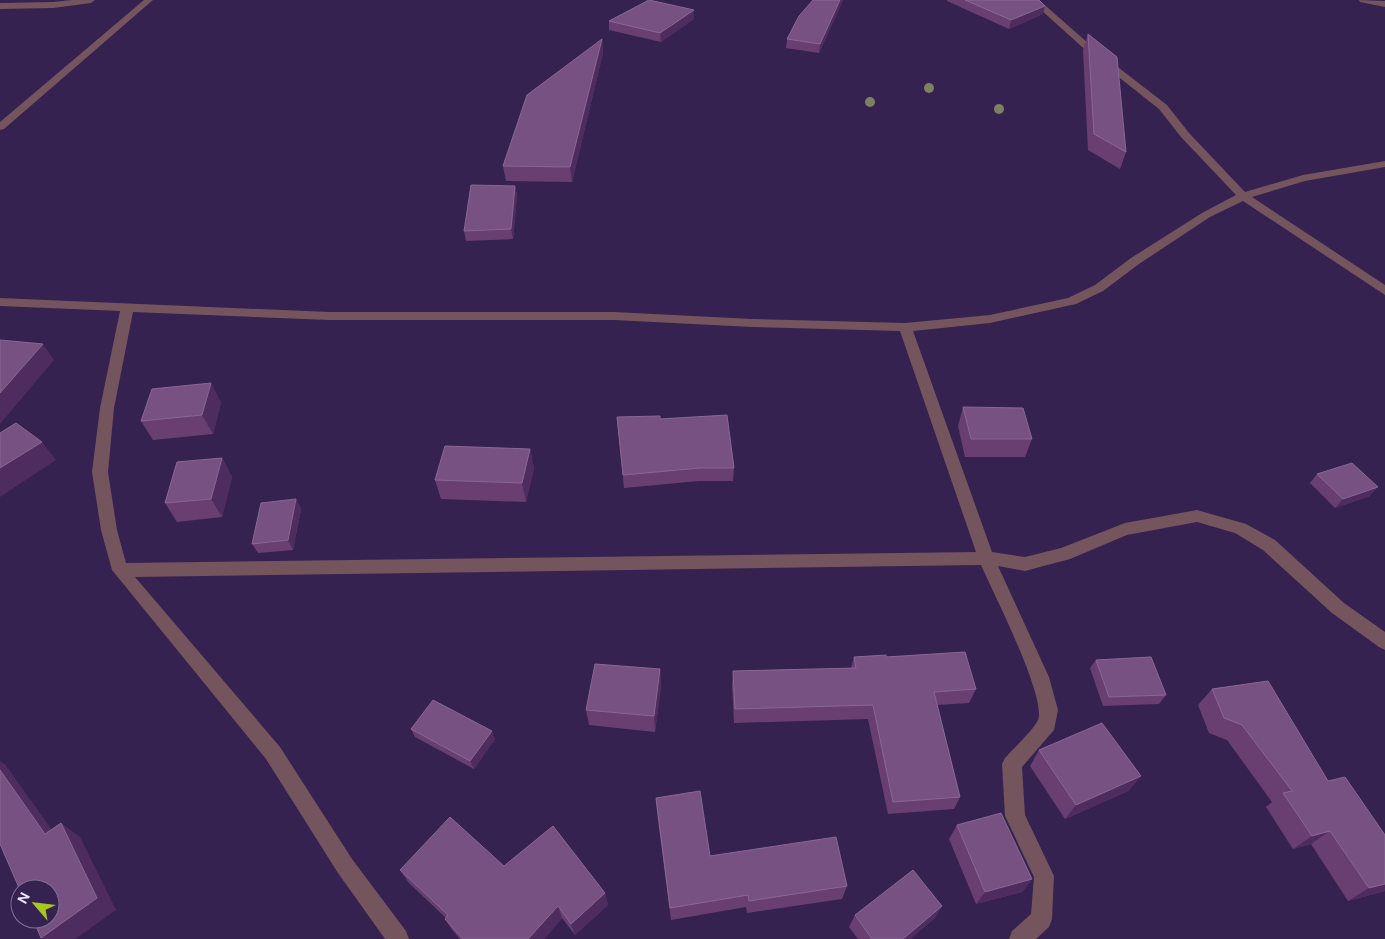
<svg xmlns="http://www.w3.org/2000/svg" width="1385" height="939" viewBox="0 0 1385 939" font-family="'DM Sans',sans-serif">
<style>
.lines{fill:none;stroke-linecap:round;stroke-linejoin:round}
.street{fill:#74545d;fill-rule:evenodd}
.tree{fill:#7c815f}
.wall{fill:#693f72}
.shaded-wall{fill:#4e2c5f}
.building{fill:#775182;stroke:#896795}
</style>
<rect width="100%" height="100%" fill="#352251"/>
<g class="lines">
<path class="street" d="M72,0H95L91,3L53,8L0,9V3L53,2Z
M144,0H153L4,129L0,130V122Z
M1030,0H1039L1097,51L1167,105L1189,133L1245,192L1303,175L1385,161V167L1305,181L1252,197L1385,285V295L1243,201L1210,217L1139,264L1103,291L1076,304L990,323L913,331L992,552L1025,557L1061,548L1125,523L1197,510L1246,524L1275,540L1344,603L1385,632V650L1379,647L1332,613L1263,550L1235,533L1197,522L1127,535L1070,559L1025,571L998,566L1049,677L1058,710L1054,730L1022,767L1025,815L1054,876L1052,919L1049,927L1036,939H1009L1012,931L1031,914L1034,877L1005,816L1002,764L1005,758C1013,749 1035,728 1038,720C1047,698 992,590 981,565L135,577L280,747L352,859L406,931L409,939H385L338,873L266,759L112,570L101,530L92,472L100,408L120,311L0,306V298L329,312H614L752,319L905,323L990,315L1068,298L1095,285L1131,258L1202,213L1236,195L1181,137L1159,109L1091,55ZM133,312L329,320H614L752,327L900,331L976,552L126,563L117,530L108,472L114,408Z
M1359,0L1385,1V7L1360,2Z"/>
</g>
<g class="tree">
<circle cx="929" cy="88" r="5"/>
<circle cx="870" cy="102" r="5"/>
<circle cx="999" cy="109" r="5"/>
</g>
<path class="wall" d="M813,0H843L819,53L786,48L787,39Z
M947,0H1039L1043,14L1009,29L947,1Z
M694,10V19L661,42L609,30V21Z
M1088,34L1126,152L1120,169L1088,150L1083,50Z
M602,39L603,53L572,182L506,181L503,166Z
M515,186L517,196L513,239L466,241L464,231Z
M221,402L213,434L153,440L141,421Z
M963,407L1032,439L1025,457H965L958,426Z
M617,417L660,419L734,468L733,481H699L624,488Z
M530,449L534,468L526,502L441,499L435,480Z
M222,458L232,477L222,517L177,522L165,503Z
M1317,474L1370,496L1335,508L1310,483Z
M296,499L301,509L293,550L258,553L252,544Z
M854,657H886L976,689L969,703L937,705L960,797L954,809L888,814L868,719L734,723L732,685L733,671L851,668Z
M1096,660L1166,695L1159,704L1103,706L1090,668Z
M660,669L661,686L655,732L589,725L586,710Z
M1212,689L1328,781L1385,835V891L1348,901L1311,844L1293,849L1266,807L1272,802L1227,740L1209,733L1198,705Z
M411,729L495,739L474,769L415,737Z
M1039,750L1141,776L1128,791L1065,819L1030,766Z
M656,798L710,856L847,886L842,899L747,913L746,907L671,920L657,812Z
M957,825L1032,879L1022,892L976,904L949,839Z
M504,866L605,893L608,905L575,935L562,918L544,939H460L453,931L445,919L446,918L409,883L400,870Z
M942,906L935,918L910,939H858L849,927L855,915Z"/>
<path class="shaded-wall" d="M840,0H843L819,53L820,44Z
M1045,6L1043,14L1009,29L1011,20Z
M694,10V19L661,42L660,33Z
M602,39L603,53L572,182L570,167Z
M515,186L517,196L513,239L511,229Z
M43,344L54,360L0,424V393Z
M211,383L221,402L213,434L202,415Z
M42,442L56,460L0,497V468Z
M530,449L534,468L526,502L522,483Z
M222,458L232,477L222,517L211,499Z
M1378,487L1370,496L1335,508L1343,499Z
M296,499L301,509L293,550L288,540Z
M660,669L661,686L655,732L654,716Z
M492,731L495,739L474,769L470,761Z
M0,761L5,764L64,847L45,834L0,770Z
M1141,776L1128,791L1065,819L1076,805Z
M61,823L80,837L116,910L75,939H44L41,938Z
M1330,831L1311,844L1293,849L1312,836Z
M1032,879L1022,892L976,904L985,892Z
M1385,884V891L1348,901L1369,888Z
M605,893L608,905L575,935L571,924Z
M558,906L562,918L544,939H528Z
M942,906L935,918L910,939H903Z"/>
<path class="building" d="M649,0L694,10L660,33L609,21Z
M813,0H840L820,44L787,39L799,16Z
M965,0H1039L1045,6L1011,20Z
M1088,34L1117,57L1126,152L1094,134Z
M602,39L570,167L503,166L527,95Z
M471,185L515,186L511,229L464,231Z
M0,340L43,344L0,393Z
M211,383L202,415L141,421L152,389Z
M963,407L1023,408L1032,439H971Z
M727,415L734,468H700L623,475L617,417L660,416V419Z
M16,423L42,442L0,468V433Z
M445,446L530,449L522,483L435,480Z
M222,458L211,499L165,503L177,462Z
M1352,463L1378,487L1343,499L1317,474Z
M296,499L288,540L252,544L261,503Z
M965,652L976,689L934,692L960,797L893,802L873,705L735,709L733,671L856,668L854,657L886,655V657Z
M1151,657L1166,695L1109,697L1096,660Z
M595,664L660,669L654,716L586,710Z
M1268,681L1328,781L1345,777L1385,835V884L1369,888L1330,831L1312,836L1283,793L1292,791L1242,725L1224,718L1212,689Z
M433,700L492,731L470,761L411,729Z
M1102,723L1141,776L1076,805L1039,750Z
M0,770L45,834L61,823L97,898L41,938L33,919H50V889H20V890L0,844Z
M700,791L710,856L836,837L847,886L749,901L748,895L670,908L656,798Z
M1001,813L1032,879L985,892L957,825Z
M450,817L504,866L553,826L605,893L571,924L558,906L528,939H463L445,919L448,915L400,870Z
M913,870L942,906L903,939H872L855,915Z"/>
<g transform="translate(35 904) rotate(298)"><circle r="24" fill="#352251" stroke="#7d6e96"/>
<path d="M0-4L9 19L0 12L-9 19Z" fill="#a8c71c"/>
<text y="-8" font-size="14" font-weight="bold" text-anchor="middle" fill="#eae1fe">N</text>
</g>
</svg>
